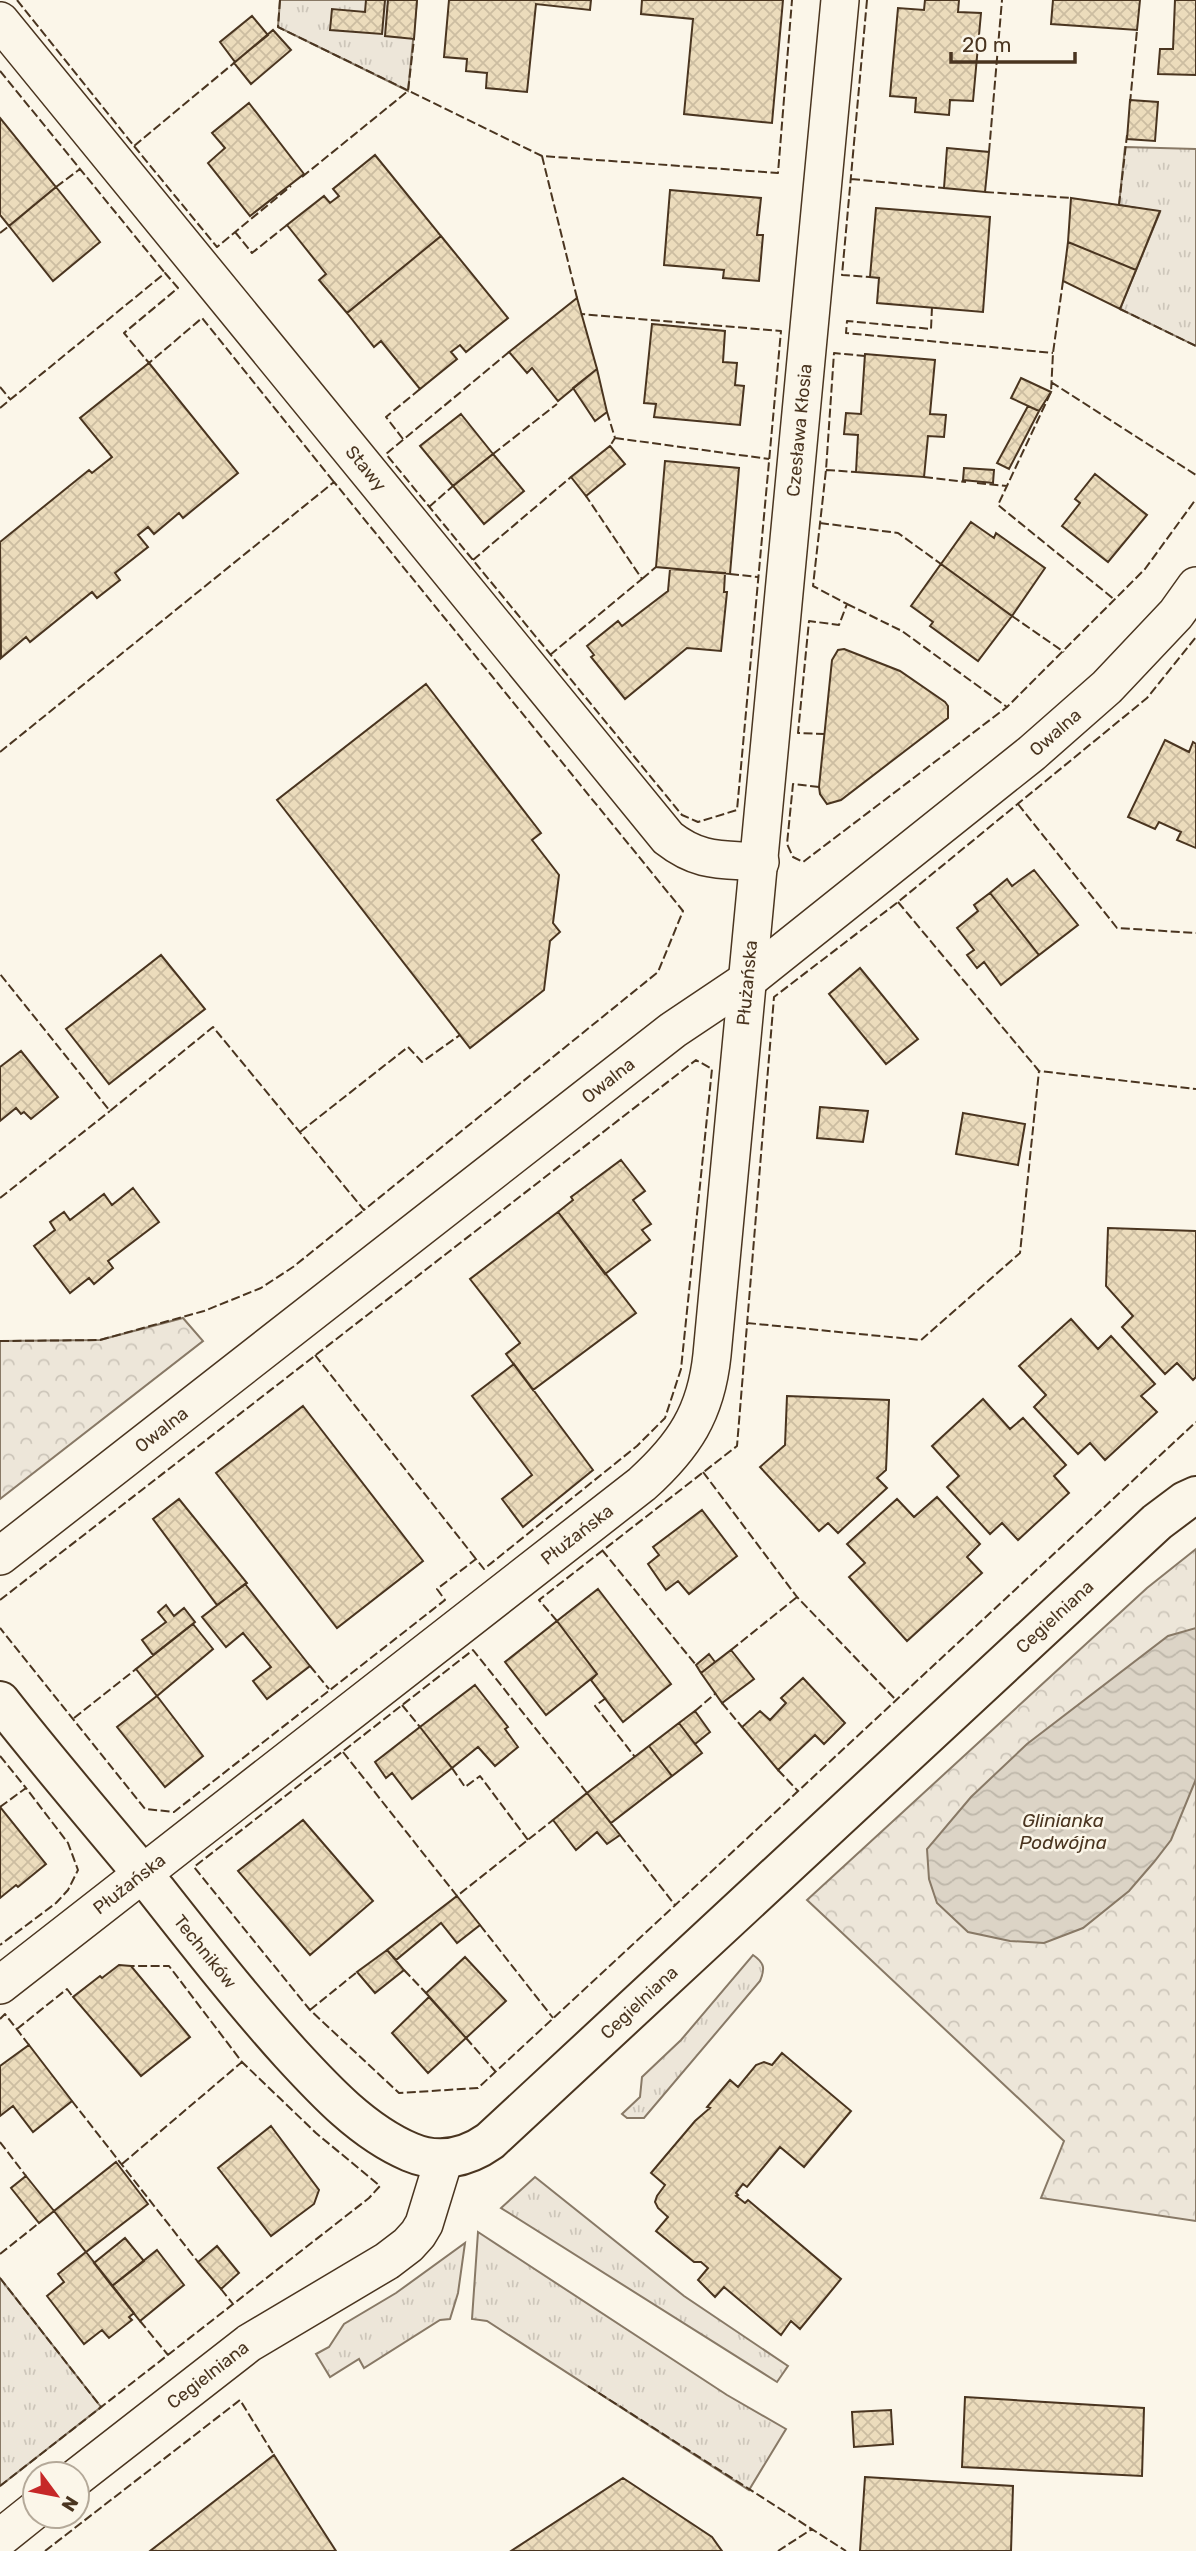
<svg xmlns="http://www.w3.org/2000/svg" width="1196" height="2551" viewBox="0 0 1196 2551" font-family="Rubik,sans-serif">
<style>
.grass{fill:url(#grass-tufts);stroke:#887966;stroke-width:2}
.forest{fill:url(#forest-crowns);stroke:#887966;stroke-width:2}
.water{fill:url(#water-waves);stroke:#887966;stroke-width:2}
.building{fill:url(#building-cross-hatch);stroke:#4a3520;stroke-width:2}
.lines{fill:none;stroke-linecap:round;stroke-linejoin:round}
.street-casing{stroke:#4a3520;stroke-width:40}
.secondary-casing{stroke:#4a3520;stroke-width:42}
.street{stroke:#fbf6e9;stroke-width:37}
.secondary{stroke:#fbf6e9;stroke-width:38}
.fence{stroke:#4a3520;stroke-width:2;stroke-dasharray:9 3.5;stroke-linecap:butt}
.labels{text-anchor:middle;dominant-baseline:central;stroke-width:5;stroke-linejoin:round;paint-order:stroke}
.street-label{font-size:18px;fill:#4a3520;stroke:#fbf6e9}
.water-label{font-size:19px;font-style:italic;fill:#4a3520;stroke:#fbf6e9}
</style>
<defs>
<pattern id="grass-tufts" width="24" height="20" patternUnits="userSpaceOnUse" patternTransform="scale(1.75)"><rect width="24" height="20" fill="#ede6d9"/><path d="M3 7l-1-3M5 7V3M7 7l1-3M15 17l-1-3M17 17v-4M19 17l1-3" fill="none" stroke="#cdc6ba"/></pattern>
<pattern id="forest-crowns" width="20" height="18" patternUnits="userSpaceOnUse" patternTransform="scale(1.75)"><rect width="20" height="18" fill="#ede6d9"/><path d="M2 6a3 3 0 1 1 6 0M12 15a3 3 0 1 1 6 0" fill="none" stroke="#cdc6ba"/></pattern>
<pattern id="water-waves" width="16" height="10" patternUnits="userSpaceOnUse" patternTransform="scale(1.75)"><rect width="16" height="10" fill="#dcd4c6"/><path d="M0 5q4-4 8 0t8 0" fill="none" stroke="#beb7aa"/></pattern>
<pattern id="building-cross-hatch" width="8" height="8" patternUnits="userSpaceOnUse" patternTransform="scale(1.75)"><rect width="8" height="8" fill="#ecdcbc"/><path d="M0 0l8 8M0 8l8-8" fill="none" stroke="#ccbda1"/></pattern>
</defs>
<rect width="100%" height="100%" fill="#fbf6e9"/>
<path class="grass" d="M280,0H417L408,91L278,27Z
M1125,147L1196,149V346L1120,309L1160,212L1119,205Z
M753,1955C765,1963 765,1969 760,1981L644,2118H627L622,2114L640,2097L642,2077L681,2040Z
M535,2177L684,2296L788,2366L777,2382L501,2208Z
M478,2232L727,2395L786,2429L749,2490L487,2321L472,2319Z
M465,2243L458,2293L450,2319L440,2320L364,2368L359,2359L330,2377L316,2354L329,2347L344,2324L396,2293Z
M0,2278L101,2407L0,2486Z"/>
<path class="forest" d="M183,1318L203,1341L0,1499V1341L100,1340Z
M1196,1549V2221L1041,2198L1064,2141L807,1900L1147,1588Z"/>
<path class="water" d="M1196,1628V1779L1171,1840L1154,1862L1129,1891L1083,1928L1044,1943L1010,1941L968,1932L937,1903L929,1879L927,1849L971,1797L1027,1744L1168,1636Z"/>
<path class="building" d="M366,0H385L382,34L330,30L332,9L365,12Z
M388,0H417L414,39L385,36Z
M449,0H591L590,10L536,4L527,92L486,88L487,73L466,71L467,59L444,57Z
M642,0H783L772,123L684,114L693,19L641,14Z
M925,0H959L958,12L981,13L973,101L950,100L949,115L915,112L916,98L890,96L898,8L924,10Z
M1053,0H1140L1137,30L1051,24Z
M1175,0H1196V75L1158,74L1160,49H1173Z
M252,16L268,35L235,62L220,42Z
M273,30L291,50L251,84L234,63Z
M1130,100L1158,102L1155,141L1127,139Z
M249,103L304,174L250,216L208,163L225,148L212,133Z
M0,118L56,187L9,226L0,215Z
M947,148L989,152L985,192L944,188Z
M375,155L441,236L347,313L319,280L326,274L287,225L324,196L330,203L339,196L333,189Z
M56,187L100,242L53,281L9,226Z
M670,190L761,198L757,235H763L759,281L723,278L724,270L664,265Z
M1071,198L1160,211L1136,270L1068,242Z
M876,208L990,217L983,312L877,303L879,278L870,277Z
M441,236L508,318L466,352L460,345L451,352L457,359L420,389L381,341L374,347L347,313Z
M1068,242L1136,270L1120,309L1063,281Z
M577,298L597,369L558,401L532,368L527,373L509,352Z
M652,324L725,331L723,362L737,363L735,385L744,386L740,425L654,417L656,404L644,403Z
M865,354L935,360L930,414L946,415L944,437L928,436L924,477L856,472L858,435L844,434L846,413L861,414Z
M149,363L238,473L183,518L179,513L154,534L148,527L138,535L148,547L115,573L120,580L97,598L92,592L30,642L26,637L1,658L0,542L89,470L92,473L112,457L80,418Z
M597,369L607,412L595,421L573,388Z
M1021,378L1051,392L1039,411L1011,398Z
M1028,406L1039,411L1009,469L997,463Z
M461,414L493,454L453,486L420,446Z
M610,446L625,464L586,496L571,477Z
M493,454L524,491L484,524L453,486Z
M665,461L739,468L730,574L656,567Z
M964,468L994,470L993,483L963,480Z
M1095,474L1147,515L1108,562L1062,526L1080,503L1075,499Z
M971,522L994,538L996,533L1045,568L1012,616L941,564Z
M941,564L1012,616L978,661L930,626L933,622L911,606Z
M670,569L725,573L724,592H727L721,651L687,648L625,699L591,657L594,655L587,646L618,621L622,626L668,591Z
M844,649L900,671L945,702L948,706V718L841,800L827,804L820,794L819,787L832,660L838,650Z
M426,684L541,833L532,840L559,875L553,923L560,932L550,941L544,990L470,1048L277,800Z
M1165,740L1189,752L1193,742L1196,744V848L1177,840L1181,832L1159,822L1155,829L1128,817Z
M1034,870L1078,925L1039,955L990,893L1007,879L1012,886Z
M990,893L1039,955L1001,985L984,962L977,968L967,955L974,950L957,928L978,911L974,905Z
M161,955L205,1009L109,1084L66,1029Z
M860,968L918,1039L886,1064L829,994Z
M21,1051L58,1097L31,1119L24,1112L21,1114L16,1108L0,1121V1067Z
M820,1107L868,1111L863,1142L817,1138Z
M963,1113L1025,1124L1018,1165L956,1154Z
M621,1160L645,1191L633,1200L651,1224L642,1230L650,1240L605,1274L558,1212L573,1200L571,1197Z
M133,1188L159,1222L108,1261L113,1268L94,1284L89,1278L70,1293L34,1246L55,1230L50,1222L64,1212L70,1220L104,1194L112,1205Z
M558,1212L636,1313L533,1390L506,1354L520,1343L470,1279Z
M1108,1228L1196,1231V1377L1193,1380L1177,1363L1165,1374L1122,1327L1133,1316L1106,1286Z
M1071,1319L1098,1349L1111,1336L1155,1384L1141,1396L1157,1412L1105,1460L1090,1443L1078,1454L1034,1407L1046,1395L1019,1366Z
M514,1364L593,1470L523,1527L502,1499L532,1475L472,1396Z
M787,1396L889,1400L886,1470L877,1478L887,1488L838,1533L828,1523L819,1531L760,1467L785,1445Z
M983,1399L1010,1429L1023,1418L1066,1465L1054,1476L1069,1493L1018,1540L1002,1523L990,1534L947,1487L959,1476L932,1446Z
M303,1406L423,1561L337,1628L216,1473Z
M937,1497L980,1544L967,1557L982,1573L907,1641L849,1577L865,1563L847,1544L897,1499L914,1517Z
M179,1499L247,1583L217,1605L153,1519Z
M702,1510L737,1556L689,1594L678,1581L666,1590L648,1564L659,1555L653,1547Z
M245,1584L310,1666L267,1699L253,1681L271,1667L243,1633L226,1647L202,1617Z
M598,1589L671,1684L623,1722L591,1680L597,1674L557,1621Z
M166,1605L174,1616L184,1608L195,1622L153,1655L142,1640L166,1622L158,1612Z
M557,1621L597,1674L546,1715L505,1662Z
M193,1624L213,1649L157,1696L136,1669Z
M731,1650L754,1679L722,1703L701,1673Z
M709,1654L715,1662L701,1673L696,1665Z
M803,1678L845,1723L824,1744L815,1735L778,1770L742,1727L760,1711L770,1720L786,1703L781,1698Z
M475,1685L508,1727L505,1729L518,1747L495,1766L478,1747L452,1768L420,1727Z
M157,1696L203,1756L165,1787L117,1727Z
M695,1711L710,1732L695,1744L679,1723Z
M679,1723L702,1753L672,1776L649,1746Z
M420,1727L452,1768L412,1799L392,1773L386,1778L375,1762Z
M649,1746L672,1776L611,1823L587,1793Z
M587,1793L620,1835L607,1844L597,1832L576,1850L553,1820Z
M0,1807L46,1864L18,1887L16,1885L0,1898Z
M303,1820L373,1901L310,1955L238,1871Z
M457,1896L480,1925L457,1943L441,1923L396,1960L387,1950Z
M387,1950L404,1970L375,1993L357,1972Z
M465,1957L506,2001L466,2038L426,1993Z
M119,1965L131,1966L190,2037L141,2076L73,1997L100,1976L102,1978Z
M429,1997L466,2038L428,2073L392,2033Z
M29,2045L72,2101L33,2132L13,2106L0,2116V2066Z
M782,2053L851,2111L804,2167L780,2147L747,2187L743,2184L736,2193L738,2195L736,2196L745,2203L748,2200L841,2279L800,2329L791,2321L781,2335L724,2287L715,2297L698,2280L708,2268L701,2262H694L656,2231L668,2217L658,2208L655,2202L657,2196L665,2185L651,2173L695,2121L710,2108L707,2107L730,2080L738,2087L756,2065L764,2062L772,2065Z
M271,2126L319,2190L314,2204L271,2236L218,2168Z
M116,2162L148,2204L86,2252L54,2211Z
M26,2176L54,2211L39,2223L11,2188Z
M125,2238L144,2261L112,2286L94,2263Z
M217,2246L239,2273L221,2289L198,2262Z
M157,2250L184,2285L140,2321L112,2286Z
M86,2252L134,2313L129,2317L132,2320L109,2338L102,2330L84,2344L47,2296L64,2282L58,2274Z
M965,2397L1144,2408L1142,2476L962,2467Z
M891,2410L893,2444L854,2447L852,2412Z
M274,2455L336,2551H150Z
M865,2477L1013,2486L1011,2551H860Z
M623,2478L712,2537L722,2551H511Z"/>
<g class="lines">
<g class="street-casing">
<g id="street">
<path id="s1" d="M0,21L668,838C700,863 721,859 760,862"/>
<path id="s2" d="M0,1556L673,1030L749,979L1032,753L1107,687L1176,614L1196,586"/>
<path id="s3" d="M0,1985L642,1484C684,1446 706,1413 712,1355L840,0"/>
<path id="s4" d="M77,2477L249,2343L387,2261L408,2245L418,2234L424,2224L444,2159"/>
<path d="M0,2538L35,2510"/>
</g>
</g>
<g class="secondary-casing">
<g id="secondary">
<path id="s5" d="M0,1701C50,1765 104,1827 156,1890C200,1946 244,2002 291,2054C325,2091 363,2132 410,2152C438,2164 466,2158 490,2141L1157,1522L1185,1501L1196,1496"/>
</g>
</g>
<use href="#street" class="street"/>
<use href="#secondary" class="secondary"/>
<path class="fence" d="M17,0L134,146L234,63
M280,0L278,27L542,156L778,173L792,0
M867,0L842,275L870,277
M0,71L165,273
M1130,103L1137,30
M134,146L217,247L291,186
M989,152L1002,0
M542,156L577,298
M302,177L408,91L414,39
M851,179L944,188
M56,187L80,169
M985,192L1071,198
M1119,205L1127,135
M235,232L252,253L287,225
M0,233L9,226
M1063,281L1053,353L1051,392L998,505L1115,600
M932,307L931,329L847,321L846,333L1053,353
M1120,309L1196,346
M509,352L386,454L682,815L698,822L737,810L781,331L581,314
M1051,382L1196,475
M0,387L10,399
M0,408L165,273L178,288L124,333L149,363L202,318L334,482
M607,412L615,438L610,446
M615,438L769,459
M403,439L386,417L420,389
M493,454L557,404
M826,470L856,472
M924,477L966,482
M977,483L1007,486
M429,507L453,486
M820,523L898,533L941,564
M473,560L571,477
M730,574L758,577
M642,579L656,567
M847,604L902,631L1007,707
M1012,616L1064,652
M550,655L642,579L586,496
M825,734L798,733L809,621L839,625L847,604L813,586L826,470L834,353L865,356
M0,752L334,482L683,911L658,972L364,1210L213,1027L110,1111L0,974
M819,787L793,784L787,844L793,857L803,862L1007,707L1145,569L1196,499
M1018,804L1117,928L1196,933
M898,902L1039,1071L1196,1089
M300,1132L408,1047L422,1062L460,1035
M0,1198L110,1111
M747,1323L921,1340L1020,1253L1039,1071
M0,1341L100,1340L204,1311L261,1288L293,1267L364,1210
M315,1355L476,1559
M703,1472L797,1597L896,1700
M602,1550L696,1665
M0,1600L696,1060L712,1069L681,1369L665,1418L637,1446L484,1569L476,1559L437,1589L445,1600L174,1812L145,1809L0,1628
M557,1621L539,1600L737,1446L774,997L898,902L1147,698L1196,637
M731,1650L797,1597
M310,1666L329,1689
M606,1698L595,1706L635,1757
M722,1703L742,1727
M402,1705L420,1727
M695,1711L716,1693
M74,1718L136,1669
M343,1752L457,1896L553,1820
M0,1756L26,1788
M452,1768L465,1787L480,1776L528,1840
M778,1770L798,1791
M587,1793L473,1650L194,1867L310,2010L399,2093L478,2088L1196,1422
M0,1807L26,1788L68,1843L78,1870L68,1890L56,1903L0,1945
M620,1835L675,1905
M480,1925L553,2018
M404,1970L426,1993
M310,2010L357,1972
M0,2019L5,2014L29,2045
M17,2029L67,1989L73,1997
M466,2038L495,2071
M72,2101L198,2262
M0,2142L26,2176
M122,2164L242,2062
M0,2254L39,2223
M0,2278L101,2407
M221,2289L233,2304
M140,2321L168,2355
M588,2386L846,2551
M0,2486L369,2198L380,2186L316,2133L242,2062L169,1966H131
M45,2551L240,2400L274,2455
M778,2551L812,2529"/>
</g>
<g class="labels">
<g class="street-label">
<text stroke="none"><textPath href="#s3" startOffset="1894">Czesława Kłosia</textPath></text>
<text stroke="none"><textPath href="#s1" startOffset="578">Stawy</textPath></text>
<text stroke="none"><textPath href="#s2" startOffset="1339">Owalna</textPath></text>
<text stroke="none"><textPath href="#s3" startOffset="1339">Płużańska</textPath></text>
<text stroke="none"><textPath href="#s2" startOffset="772">Owalna</textPath></text>
<text stroke="none"><textPath href="#s2" startOffset="205">Owalna</textPath></text>
<text stroke="none"><textPath href="#s3" startOffset="732">Płużańska</textPath></text>
<text stroke="none"><textPath href="#s5" startOffset="1468">Cegielniana</textPath></text>
<text stroke="none"><textPath href="#s3" startOffset="164">Płużańska</textPath></text>
<text stroke="none"><textPath href="#s5" startOffset="324">Techników</textPath></text>
<text stroke="none"><textPath href="#s5" startOffset="901">Cegielniana</textPath></text>
<text stroke="none"><textPath href="#s4" startOffset="166">Cegielniana</textPath></text>
</g>
<g class="water-label">
<text x="1063" y="1820">Glinianka<tspan x="1063" dy="22">Podwójna</tspan></text>
</g>
</g>
<g transform="translate(56 2495) rotate(122)"><circle r="33" fill="#fbf6e9" stroke="#b4a999" stroke-width="2"/>
<path d="M0-5L12 26L0 18L-12 26Z" fill="#c62828"/>
<text y="-10" font-size="19" font-weight="bold" text-anchor="middle" fill="#4a3520">N</text>
</g>
<path d="M951 52v10h124v-10" fill="none" stroke="#4a3520" stroke-width="3.5"/>
<text x="962" y="52" font-size="21" fill="#4a3520" stroke="#fbf6e9" stroke-width="5" paint-order="stroke">20 m</text>
</svg>
